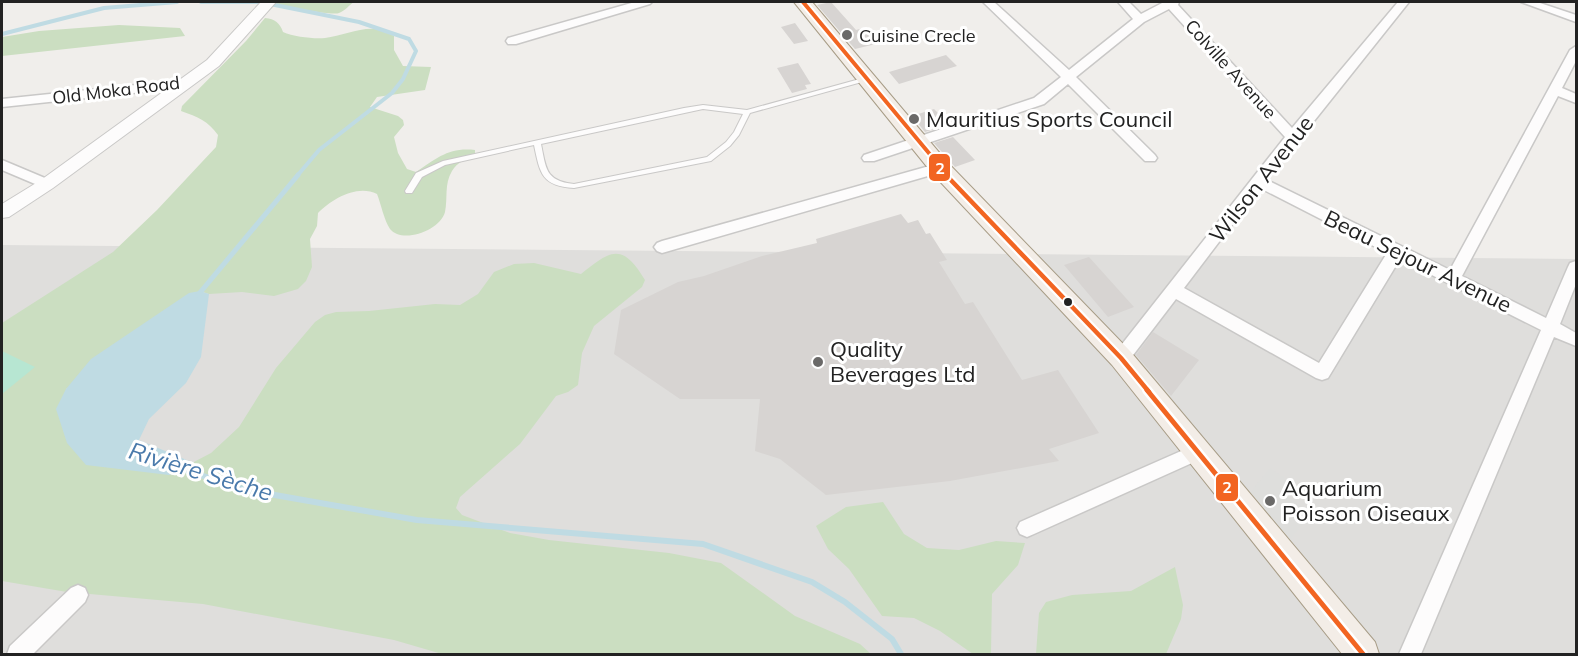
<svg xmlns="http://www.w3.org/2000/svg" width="1578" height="656" viewBox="0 0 1578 656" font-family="Mulish,sans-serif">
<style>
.residential{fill:#dfdedc}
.religious{fill:#dededc}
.forest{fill:#cbdec1}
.pitch{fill:#b7e6d2}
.water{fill:#bfdbe3}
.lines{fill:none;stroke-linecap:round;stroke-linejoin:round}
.stream-far2{stroke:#bfdbe3;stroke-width:4}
.stream-far1{stroke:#bfdbe3;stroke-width:5}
.stream{stroke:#bfdbe3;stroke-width:6}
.building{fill:#d7d4d2}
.service-casing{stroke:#c9c8c7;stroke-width:2}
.minor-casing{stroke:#c9c8c7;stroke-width:3}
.tertiary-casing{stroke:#c9c8c7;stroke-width:2}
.primary-casing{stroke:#a79c86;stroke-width:2}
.service{fill:#fdfcfc;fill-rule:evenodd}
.minor{fill:#fdfcfc;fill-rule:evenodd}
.tertiary{fill:#fdfcfc;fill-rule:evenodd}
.primary{fill:#f3ede7;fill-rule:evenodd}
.bus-1-far2-casing{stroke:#fff;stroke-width:8}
.bus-1-far1-casing{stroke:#fff;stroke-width:9}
.bus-1-casing{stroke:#fff;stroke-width:10}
.bus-1-far2{stroke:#f26522;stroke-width:4}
.bus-1-far1{stroke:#f26522;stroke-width:4.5}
.bus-1{stroke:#f26522;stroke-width:5}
.poi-dot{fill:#6a6968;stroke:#fff;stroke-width:2}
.bus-dot{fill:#222;stroke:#fff;stroke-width:2}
.labels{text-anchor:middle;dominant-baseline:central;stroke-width:6;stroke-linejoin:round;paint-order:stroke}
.far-poi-label{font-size:18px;fill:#222;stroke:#fff;text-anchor:start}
.far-street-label{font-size:18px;fill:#222;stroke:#fff}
.poi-label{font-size:22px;fill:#222;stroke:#fff;text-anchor:start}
.street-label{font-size:22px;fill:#222;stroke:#fff}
.water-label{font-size:24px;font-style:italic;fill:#4a7aab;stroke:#fff}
.line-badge{stroke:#fff;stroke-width:2}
.badge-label{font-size:16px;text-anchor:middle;font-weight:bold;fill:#fff}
</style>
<rect width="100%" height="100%" fill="#f0eeeb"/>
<path class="residential" d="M2,245L1576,259V654H2Z"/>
<path class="religious" d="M1270,468L1297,487L1289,497L1311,513L1288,543L1248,495Z"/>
<path class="forest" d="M265,2H354C349,5 345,11 339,13C331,16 275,5 265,2Z
M265,18C275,19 280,23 283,32C294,37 314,39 325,38C348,35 373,20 394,36V50L403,66L431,67L425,90L377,97L370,107L398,116L403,120L404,125L394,137L398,153L407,169L416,172C437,158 449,147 475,150V155C467,159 457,162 452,171C444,184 448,198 445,212C440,231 402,244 390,229C384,220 381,204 377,194C357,184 332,199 318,213L317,226L310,239L312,267L306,281L298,289L274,296L242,292L209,294L200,291L66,389L169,475L211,453L239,427L276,368L315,322L325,315L336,312L369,311L435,304L460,305L478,294L494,272L514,264L534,263L581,274C611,250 622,242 645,280L642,287L594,326L582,353L578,385L568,392L556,396L520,444L460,497L456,508L462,515L510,533L549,540L669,553L721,563L795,616L860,644L871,654H442L394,640L203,604L67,592L2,581V323L113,252L157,210L216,147L218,135C208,121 198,117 181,111L182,106L246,41Z
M119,25L180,28L185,36L2,56V37L39,31Z
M883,502L904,534L927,548L959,550L996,541L1025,543L1018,565L992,594L991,653L973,654L940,631L914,618L882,616L849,569L828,549L816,526L846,507Z
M1175,567L1183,605L1181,619L1166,654H1036L1039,613L1046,602L1072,595L1131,591Z"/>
<path class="pitch" d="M2,351L35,367L2,394Z"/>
<path class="water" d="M200,291L209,294L201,357L186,383L149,419L139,440L189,461L182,469L169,475L86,465L67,443L56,409L66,389L91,359L189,293Z"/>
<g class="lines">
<path class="stream-far2" d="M201,2H260L359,22L409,39L416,51L403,79L392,93L319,150L297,176
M2,34L104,8L177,2"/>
<path class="stream-far1" d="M198,295L298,175"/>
<path class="stream" d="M176,467L246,490L417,520L703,544L812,582L845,602L892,639L901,654"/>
</g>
<path class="building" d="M831,2L856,30L867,27L880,43L855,49L817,5Z
M795,23L808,41L794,44L781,27Z
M946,55L957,66L899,84L889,72Z
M798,63L811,84L805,85L807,89L792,93L777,68Z
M934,109L949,124L925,132L912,116Z
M953,137L975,160L955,167L934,143Z
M901,214L908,223L918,220L926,234L930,233L947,260L939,262L965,304L973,302L1022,380L1058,370L1099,433L1049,449L1059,461L950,481L826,495L780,459L755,451L760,399H680L614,354L621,310L678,282L704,276L762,256L817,243L816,239Z
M1089,257L1134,307L1108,317L1064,265Z
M1153,332L1199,360L1171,396L1136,355Z"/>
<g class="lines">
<g class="service-casing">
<path id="service" d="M867,77L870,79L869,80L750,113L739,135L730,146L711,161L574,188C542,186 540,174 534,145L445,165L422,177L412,193H406L405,191L416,173L443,161L684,108L703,105L747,110ZM703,109L743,114L734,132L726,142L707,157L574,184C545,181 546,168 541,144Z"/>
</g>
<g class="minor-casing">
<path id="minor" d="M635,2H652L650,4L516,44H508L506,41L508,38Z
M983,2H994L1069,70L1133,19L1118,2H1129L1141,14L1164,2H1179L1178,5L1292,128L1398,2H1409L1267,180L1450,270L1570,50L1576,46V61L1562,88L1576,94V103L1558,96L1462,276L1546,318L1568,267L1570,263L1576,261V284L1560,324L1576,333V346L1554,337L1421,654H1399L1541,330L1400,259L1328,378L1322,380L1316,378L1176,299L1127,363L1121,365L1115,363L1113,358L1115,353L1285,137L1169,9L1144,22L1076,77L1155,155L1157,158L1155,161H1145L1068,84L1044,104L874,161H864L862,158L864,155L1034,98L1061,77ZM1260,188L1387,253L1319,363L1184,288Z
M1521,2H1537L1576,15V22Z
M184,80L190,84L189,87L2,107V99Z
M2,160L52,181L54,184L47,189L2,170Z
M940,163L947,168L945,171L662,253L657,251L654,247L657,243L662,241Z
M1197,444L1203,446L1206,452L1203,458L1034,534L1027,537L1020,534L1017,528L1020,522Z
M78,585L85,588L88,595L85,602L33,654H7L10,646L71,588Z"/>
</g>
<g class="tertiary-casing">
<path id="tertiary" d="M261,2H276L219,66L53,188L9,217L2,218V204L41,180L207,60Z"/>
</g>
<g class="primary-casing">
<path id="primary" d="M794,2H812L948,163L1130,351L1375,642L1379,654H1342L1112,365L932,173Z"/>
</g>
<use href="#service" class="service"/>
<use href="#minor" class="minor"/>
<use href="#tertiary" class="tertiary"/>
<use href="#primary" class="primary"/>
<g class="bus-1-far2-casing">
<path id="bus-1-far2" d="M803,2L948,176"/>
</g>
<g class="bus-1-far1-casing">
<path id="bus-1-far1" d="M946,175L1121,358L1149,392"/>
</g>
<g class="bus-1-casing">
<path id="bus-1" d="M1147,390L1363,654"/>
</g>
<use href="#bus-1-far2" class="bus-1-far2"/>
<use href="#bus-1-far1" class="bus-1-far1"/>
<use href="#bus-1" class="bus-1"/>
</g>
<g class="poi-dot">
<circle cx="847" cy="35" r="6"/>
<circle cx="914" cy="119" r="6"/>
<circle cx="818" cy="362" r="6"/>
<circle cx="1270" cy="501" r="6"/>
</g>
<circle class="bus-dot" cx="1068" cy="302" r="5"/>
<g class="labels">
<g class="far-poi-label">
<text x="859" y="35">Cuisine Crecle</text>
</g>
<g class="far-street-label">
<text transform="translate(1231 69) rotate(48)">Colville Avenue</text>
<text transform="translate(116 90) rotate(-7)">Old Moka Road</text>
</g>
<g class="poi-label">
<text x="926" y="119">Mauritius Sports Council</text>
<text x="830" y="349">Quality<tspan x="830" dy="25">Beverages Ltd</tspan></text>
<text x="1282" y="488">Aquarium<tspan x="1282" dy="25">Poisson Oiseaux</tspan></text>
</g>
<g class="street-label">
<text transform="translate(1261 179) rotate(-52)">Wilson Avenue</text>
<text transform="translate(1418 261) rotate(26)">Beau Sejour Avenue</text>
</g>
<g class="water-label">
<text transform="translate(201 471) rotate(17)">Rivière Sèche</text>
</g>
</g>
<g class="line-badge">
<rect x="928" y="153" width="23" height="29" rx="6" fill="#f26522"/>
<rect x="1215" y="473" width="24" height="29" rx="6" fill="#f26522"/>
</g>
<g class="badge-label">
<text x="940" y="174">2</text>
<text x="1227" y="493">2</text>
</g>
<rect width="1578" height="656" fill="none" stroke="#222222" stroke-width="6"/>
</svg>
